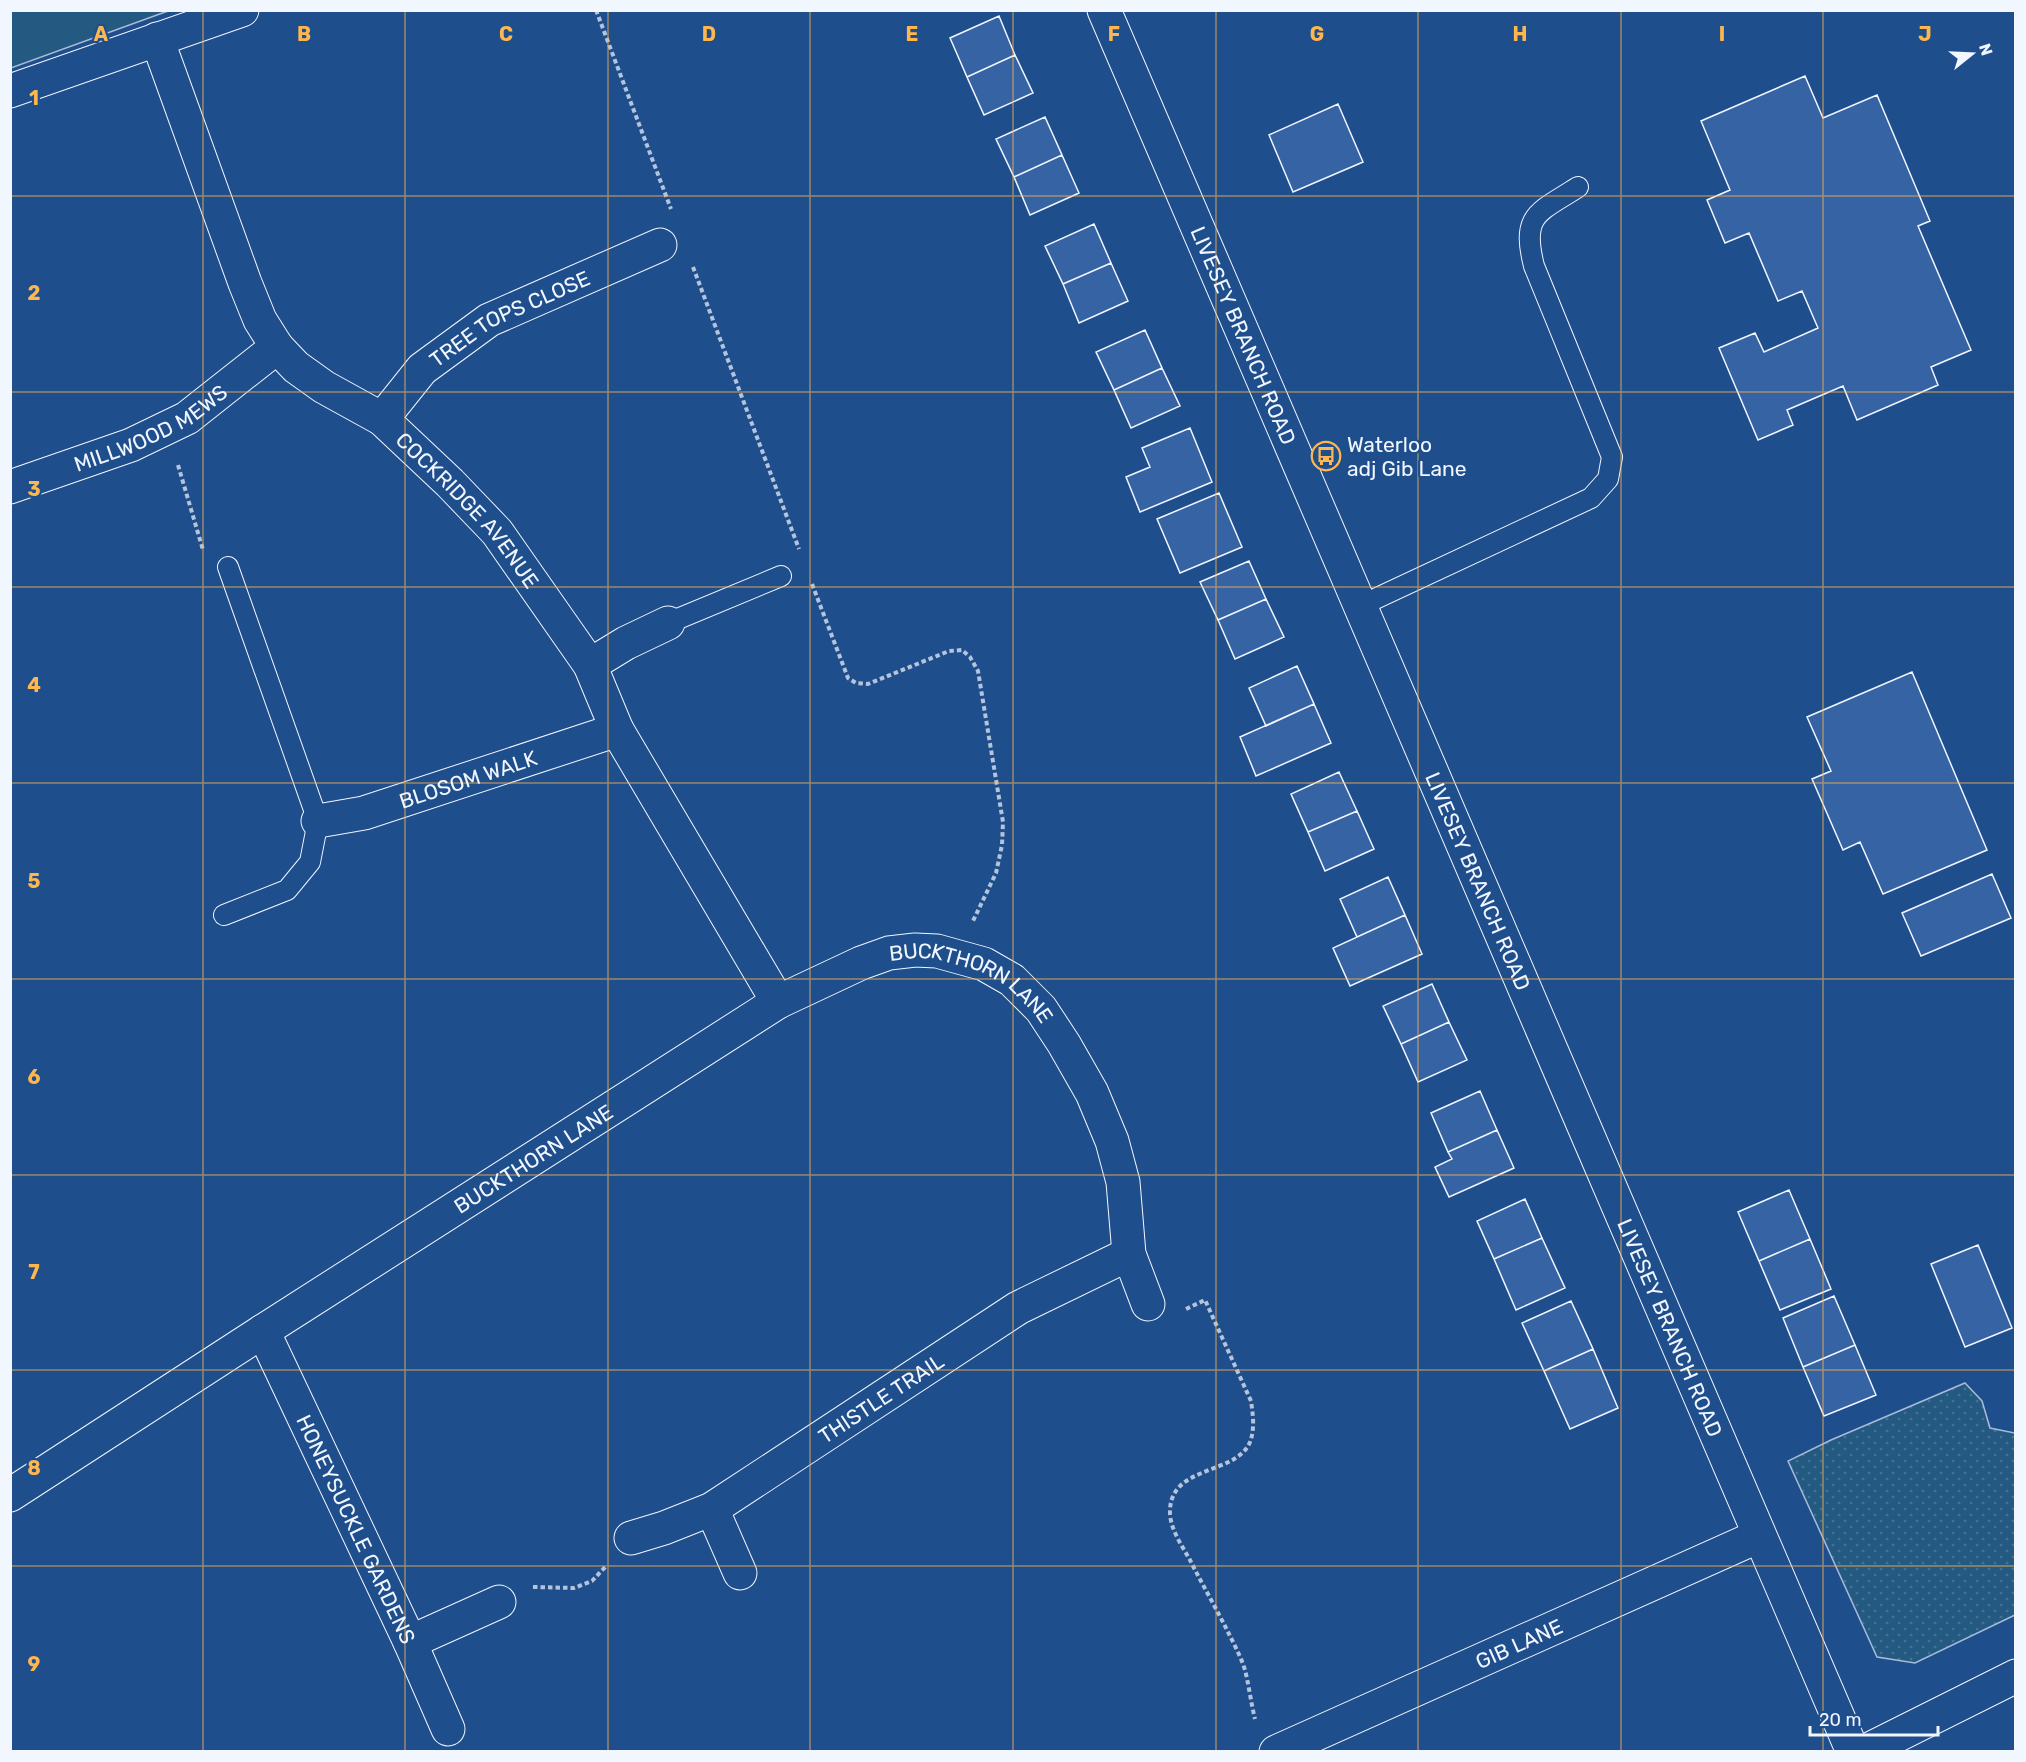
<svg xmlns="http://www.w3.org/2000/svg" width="2026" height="1762" viewBox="0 0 2026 1762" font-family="Rubik,sans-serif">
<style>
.grass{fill:url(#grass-dots);stroke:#a8bbd7;stroke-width:1.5}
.green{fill:#245a82;stroke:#a8bbd7;stroke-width:1.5}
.building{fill:#3563a3;stroke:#f2f6ff;stroke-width:1.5}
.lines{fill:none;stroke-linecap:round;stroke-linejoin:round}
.lane-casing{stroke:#f2f6ff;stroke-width:22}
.street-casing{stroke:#f2f6ff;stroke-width:35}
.primary-casing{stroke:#f2f6ff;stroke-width:35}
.path{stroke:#b3c4dc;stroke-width:4;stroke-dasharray:4.5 3;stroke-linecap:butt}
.lane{stroke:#1f4e8c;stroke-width:20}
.street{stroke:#1f4e8c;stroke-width:33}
.primary{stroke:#1f4e8c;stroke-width:33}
.grid{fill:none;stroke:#ffb74d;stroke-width:1.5;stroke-opacity:0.55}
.labels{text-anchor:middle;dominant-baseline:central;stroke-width:4.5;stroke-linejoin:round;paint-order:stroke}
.street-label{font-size:21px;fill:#f2f6ff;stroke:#1f4e8c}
.poi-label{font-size:21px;fill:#f2f6ff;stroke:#1f4e8c;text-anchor:start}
.grid-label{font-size:20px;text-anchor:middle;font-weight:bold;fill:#ffb74d;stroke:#1f4e8c;stroke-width:4.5;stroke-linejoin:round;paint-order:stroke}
</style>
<defs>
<pattern id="grass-dots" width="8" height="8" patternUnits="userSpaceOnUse" patternTransform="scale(1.5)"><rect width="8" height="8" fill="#245a82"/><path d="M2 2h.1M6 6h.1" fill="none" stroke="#447295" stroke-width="1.8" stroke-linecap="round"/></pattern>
</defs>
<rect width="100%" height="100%" fill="#1f4e8c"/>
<path class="grass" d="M1965,1383L1982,1401L1990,1428L2015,1433V1615L1915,1663L1877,1657L1788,1461L1831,1440Z"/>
<path class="green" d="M10,11L11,10L168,11L11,68Z"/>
<path class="building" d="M999,16L1015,55L967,77L950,38Z
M1015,55L1033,93L984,115L967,77Z
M1805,76L1823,118L1877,95L1930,221L1918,226L1971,350L1931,367L1938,385L1857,420L1843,386L1787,410L1793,425L1758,440L1719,348L1755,333L1764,352L1818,328L1802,291L1778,301L1749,233L1725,243L1707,200L1730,190L1701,121Z
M1338,104L1363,162L1293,192L1269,135Z
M1045,117L1062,155L1014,177L996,139Z
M1062,155L1079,193L1030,215L1014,177Z
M1094,224L1111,263L1063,284L1045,246Z
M1111,263L1128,301L1079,323L1063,284Z
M1145,330L1162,368L1114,390L1096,352Z
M1162,368L1180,406L1131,428L1114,390Z
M1190,428L1212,482L1140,512L1126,477L1150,467L1142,448Z
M1219,493L1242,547L1180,573L1157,519Z
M1249,561L1266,599L1218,620L1200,582Z
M1266,599L1284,637L1235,659L1218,620Z
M1297,666L1314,704L1266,726L1249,688Z
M1912,672L1987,850L1883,894L1860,842L1843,850L1812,779L1831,771L1807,717Z
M1314,704L1331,743L1256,776L1240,737Z
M1339,772L1357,811L1308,832L1291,794Z
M1357,811L1374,849L1325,871L1308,832Z
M1992,874L2011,918L1921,956L1902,913Z
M1388,877L1405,915L1357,937L1340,899Z
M1405,915L1422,954L1350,986L1333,948Z
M1432,984L1449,1022L1401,1044L1383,1006Z
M1449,1022L1467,1060L1418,1082L1401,1044Z
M1480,1091L1497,1130L1448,1152L1431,1113Z
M1497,1130L1514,1168L1449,1197L1435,1167L1452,1159L1448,1152Z
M1789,1190L1810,1239L1759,1261L1738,1212Z
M1525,1199L1542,1238L1494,1259L1477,1221Z
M1542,1238L1565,1288L1516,1310L1494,1259Z
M1810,1239L1831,1289L1780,1310L1759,1261Z
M1978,1245L2012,1328L1965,1347L1931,1264Z
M1834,1296L1855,1345L1803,1367L1783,1318Z
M1571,1301L1593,1349L1544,1371L1522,1323Z
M1855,1345L1876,1395L1824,1416L1803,1367Z
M1593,1349L1618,1408L1570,1429L1544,1371Z"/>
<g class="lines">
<g class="lane-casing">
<path id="lane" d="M1360,606L1591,498L1608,479L1612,457L1534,266C1521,214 1538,213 1578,187
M668,623L781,576
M224,915L287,890L310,862L318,821L228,567"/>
</g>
<g class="street-casing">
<g id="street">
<path id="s1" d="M157,39L245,283L260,320L277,347L296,367L324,387L382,419L450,483L497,532L590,665L617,730L778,1002"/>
<path d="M10,91L242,10"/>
<path id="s2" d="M382,419L422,369L489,320L660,245"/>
<path id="s3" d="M10,487L131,445L187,418L277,347"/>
<path d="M590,665L626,643L668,623"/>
<path id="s4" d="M318,821L364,813L617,730"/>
<path id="s5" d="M263,1331L410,1642L448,1729"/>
<path id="s6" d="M10,1495L263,1331L778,1002L861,963L889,953L915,950L937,951L984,964L1012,980L1041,1009L1064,1044L1092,1093L1112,1141L1123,1182L1129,1254L1148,1304"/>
<path d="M712,1509L740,1573"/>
<path id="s7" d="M631,1538L664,1528L712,1509L1018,1308L1129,1254"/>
<path d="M410,1642L499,1602"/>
<path id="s8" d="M1276,1752L1759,1536"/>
<path d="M1864,1752L2016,1676"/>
</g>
</g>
<g class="primary-casing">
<g id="primary">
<path id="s9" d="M1104,10L1853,1752"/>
</g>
</g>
<path class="path" d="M596,10L671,209
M693,267L799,549
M178,465L203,550
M812,584L848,678L856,683L868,684L949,651L962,650L970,657L978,671L1003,822L1002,845L996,873L973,921
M1186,1309L1205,1300L1251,1401C1253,1415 1255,1429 1250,1442C1236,1476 1168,1464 1170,1514C1171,1530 1182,1546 1190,1560C1202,1584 1216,1608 1228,1632C1234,1644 1241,1657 1245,1670C1249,1686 1251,1703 1255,1719
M533,1587L574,1588L592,1581L607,1565"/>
<use href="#lane" class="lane"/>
<use href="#street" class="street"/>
<use href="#primary" class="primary"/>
</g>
<path class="grid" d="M203,10V1752M405,10V1752M608,10V1752M810,10V1752M1013,10V1752M1216,10V1752M1418,10V1752M1621,10V1752M1823,10V1752M10,196H2016M10,392H2016M10,587H2016M10,783H2016M10,979H2016M10,1175H2016M10,1370H2016M10,1566H2016"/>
<defs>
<g id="bus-ring" transform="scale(1.5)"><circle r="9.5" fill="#1f4e8c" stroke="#ffb74d" stroke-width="1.5"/><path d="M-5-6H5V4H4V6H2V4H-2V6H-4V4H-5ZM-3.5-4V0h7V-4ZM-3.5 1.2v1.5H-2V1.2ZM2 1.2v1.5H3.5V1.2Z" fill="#ffb74d"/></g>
</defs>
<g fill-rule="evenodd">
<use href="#bus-ring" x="1326" y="456"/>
</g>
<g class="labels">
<g class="street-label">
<text stroke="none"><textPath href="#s2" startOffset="166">TREE TOPS CLOSE</textPath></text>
<text stroke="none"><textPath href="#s9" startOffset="354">LIVESEY BRANCH ROAD</textPath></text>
<text stroke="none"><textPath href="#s3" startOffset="153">MILLWOOD MEWS</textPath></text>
<text stroke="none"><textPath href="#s1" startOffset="585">COCKRIDGE AVENUE</textPath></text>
<text stroke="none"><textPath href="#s4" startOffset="156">BLOSOM WALK</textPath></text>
<text stroke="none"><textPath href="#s9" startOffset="948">LIVESEY BRANCH ROAD</textPath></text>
<text stroke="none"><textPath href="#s6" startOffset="1126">BUCKTHORN LANE</textPath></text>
<text stroke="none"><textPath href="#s6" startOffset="622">BUCKTHORN LANE</textPath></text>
<text stroke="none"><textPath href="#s9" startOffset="1434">LIVESEY BRANCH ROAD</textPath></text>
<text stroke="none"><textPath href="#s7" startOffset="288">THISTLE TRAIL</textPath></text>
<text stroke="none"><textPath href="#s5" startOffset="219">HONEYSUCKLE GARDENS</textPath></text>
<text stroke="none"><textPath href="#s8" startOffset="266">GIB LANE</textPath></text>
</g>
<g class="poi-label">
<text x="1347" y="444">Waterloo<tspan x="1347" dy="24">adj Gib Lane</tspan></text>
</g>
</g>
<g class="grid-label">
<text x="101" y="41">A</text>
<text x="304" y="41">B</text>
<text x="506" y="41">C</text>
<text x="709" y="41">D</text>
<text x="912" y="41">E</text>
<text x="1114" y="41">F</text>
<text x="1317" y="41">G</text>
<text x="1520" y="41">H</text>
<text x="1722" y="41">I</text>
<text x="1925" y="41">J</text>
<text x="34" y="105">1</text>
<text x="34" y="300">2</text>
<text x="34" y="496">3</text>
<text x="34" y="692">4</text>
<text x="34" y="888">5</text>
<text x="34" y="1084">6</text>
<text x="34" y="1279">7</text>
<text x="34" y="1475">8</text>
<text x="34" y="1671">9</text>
</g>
<rect width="2026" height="1762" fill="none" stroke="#f2f6ff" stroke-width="24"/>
<g transform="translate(1972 54) rotate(72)" stroke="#1f4e8c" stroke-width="4.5" paint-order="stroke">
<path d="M0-4.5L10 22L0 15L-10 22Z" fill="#f2f6ff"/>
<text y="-9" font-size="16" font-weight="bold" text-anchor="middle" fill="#f2f6ff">N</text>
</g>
<path d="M1810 1726v9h128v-9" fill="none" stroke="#f2f6ff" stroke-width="3"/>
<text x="1819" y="1726" font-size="18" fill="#f2f6ff" stroke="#1f4e8c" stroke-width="4.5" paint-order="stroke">20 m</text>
</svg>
